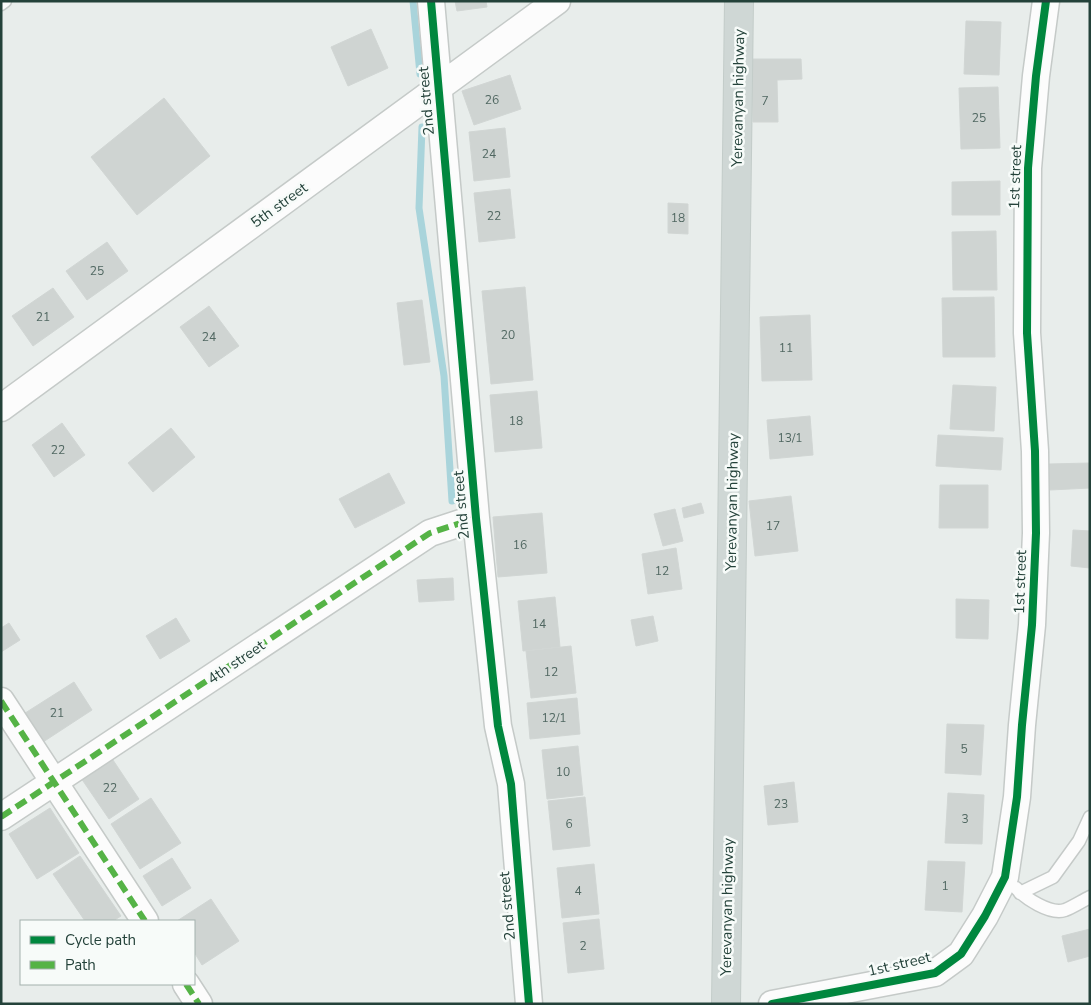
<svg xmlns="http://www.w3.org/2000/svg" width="1091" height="1005" viewBox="0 0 1091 1005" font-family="'Nunito Sans',sans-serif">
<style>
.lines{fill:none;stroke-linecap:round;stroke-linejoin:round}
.stream{stroke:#a9d4db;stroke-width:7}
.building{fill:#cfd4d2;stroke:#d1d6d4}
.lane-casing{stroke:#c5cac8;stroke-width:15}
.street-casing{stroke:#c5cac8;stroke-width:29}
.primary-casing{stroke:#c3ccc9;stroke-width:30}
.lane{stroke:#fcfcfc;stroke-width:12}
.street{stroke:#fcfcfc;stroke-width:26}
.primary{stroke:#cfd7d5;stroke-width:28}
.quiet{stroke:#55b346;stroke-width:6;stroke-dasharray:12 6;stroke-linecap:butt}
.cycleway-casing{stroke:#f7fbf9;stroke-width:11}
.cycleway{stroke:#00873e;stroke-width:8}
.labels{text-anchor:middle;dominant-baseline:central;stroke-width:5;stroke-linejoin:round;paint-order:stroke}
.number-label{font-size:12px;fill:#506761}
.street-label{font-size:15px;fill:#24423a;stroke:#f7fbf9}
</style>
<rect width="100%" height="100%" fill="#e8edeb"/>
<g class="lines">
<path class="stream" d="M413,1L420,74
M422,127L419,208L444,376L452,501"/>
</g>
<path class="building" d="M455,1H486L487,7L457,11Z
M966,21L1001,22L999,75L964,74Z
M371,29L388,68L348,86L331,47Z
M752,59H801L802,79L777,80L778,122H753Z
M510,75L521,109L474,125L462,91Z
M998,87L1000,148L961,149L959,88Z
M164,98L210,156L137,215L91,157Z
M505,128L510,177L474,181L469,132Z
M1000,181V215H952V182Z
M510,189L515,238L479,242L474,193Z
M668,203L688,204V234L668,233Z
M996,231L997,290H953L952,232Z
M107,242L128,271L87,300L66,271Z
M525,287L533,380L491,384L482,291Z
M53,288L74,317L33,346L12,316Z
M994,297L995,357H943L942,298Z
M422,300L430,362L404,365L397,303Z
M209,306L239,346L209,367L180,327Z
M810,315L812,380L762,381L760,317Z
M953,385L996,387L994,431L950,429Z
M537,391L542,448L495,452L490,395Z
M810,416L813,455L770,459L767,420Z
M62,423L85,455L54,477L32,445Z
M171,428L195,457L153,492L128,463Z
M938,435L1003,438L1001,470L936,466Z
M1090,463V488L1050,490L1049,464Z
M389,473L405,503L355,528L339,499Z
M940,485H988V528H939Z
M791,496L798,551L755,556L749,501Z
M701,503L704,513L684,518L682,508Z
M675,509L683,541L663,546L654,514Z
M542,513L547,573L498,577L493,517Z
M1073,530L1090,531V568L1071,566Z
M676,548L682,589L648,594L642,554Z
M453,578L454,600L419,602L417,580Z
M555,597L560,647L523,651L518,601Z
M956,599L989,600L988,639L956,638Z
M653,616L658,641L636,646L631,620Z
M176,618L190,641L160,659L146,636Z
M9,623L20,640L1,652V628Z
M571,646L576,693L531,698L526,651Z
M74,682L92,710L40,744L22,715Z
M577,698L580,734L530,739L527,703Z
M947,724L984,725L981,775L945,773Z
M578,746L583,795L547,799L542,750Z
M111,757L139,799L109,819L81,778Z
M794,782L798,822L768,825L764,786Z
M948,793L984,795L982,844L945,843Z
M585,797L590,846L553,850L548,801Z
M151,798L181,843L140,869L111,824Z
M50,808L79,853L37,879L9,834Z
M80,856L121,916L113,921H85L53,874Z
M172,858L191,888L162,906L143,876Z
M928,861L965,862L962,912L925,910Z
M594,864L599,914L562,918L557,868Z
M211,899L239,941L202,965L194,952V921H177Z
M599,919L604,969L568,973L563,923Z
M1090,929V956L1068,962L1062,936Z"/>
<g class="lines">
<g class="lane-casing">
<path id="lane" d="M1,4L5,1
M1016,888C1025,898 1050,915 1065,910C1073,907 1082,901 1090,897
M1020,893L1053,877L1079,841L1090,817"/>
</g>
<g class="street-casing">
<path id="street" d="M431,1L476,518L498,726L511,784L529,1004
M1,408L557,1
M1,701L145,921
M1,817L430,533L476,518
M186,984L199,1004
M772,1004L935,973L961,954L985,916L1005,877L1017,797L1022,725L1032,625L1036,533L1035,451L1027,333L1028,168L1036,76L1046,1"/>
</g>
<g class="primary-casing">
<path id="primary" d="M726,1004L739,1"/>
</g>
<use href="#lane" class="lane"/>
<use href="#street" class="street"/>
<use href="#primary" class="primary"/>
<path class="quiet" d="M1,701L145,921
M1,817L430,533L476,518
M186,984L199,1004"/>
<g class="cycleway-casing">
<path id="cycleway" d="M431,1L476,518L498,726L511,784L529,1004
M772,1004L935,973L961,954L985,916L1005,877L1017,797L1022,725L1032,625L1036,533L1035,451L1027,333L1028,168L1036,76L1046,1"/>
</g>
<use href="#cycleway" class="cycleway"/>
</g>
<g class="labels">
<g class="number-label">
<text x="492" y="100">26</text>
<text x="765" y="101">7</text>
<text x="979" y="118">25</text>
<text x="489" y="154">24</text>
<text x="494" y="216">22</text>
<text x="678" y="218">18</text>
<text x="97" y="271">25</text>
<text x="43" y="317">21</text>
<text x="508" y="335">20</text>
<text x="209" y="337">24</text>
<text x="786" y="348">11</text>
<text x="516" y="421">18</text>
<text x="790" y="438">13/1</text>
<text x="58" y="450">22</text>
<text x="773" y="526">17</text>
<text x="520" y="545">16</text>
<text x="662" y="571">12</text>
<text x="539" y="624">14</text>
<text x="551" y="672">12</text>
<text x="57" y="713">21</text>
<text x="554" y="718">12/1</text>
<text x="964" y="749">5</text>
<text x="563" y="772">10</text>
<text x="110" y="788">22</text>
<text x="781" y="804">23</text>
<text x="965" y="819">3</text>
<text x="569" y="824">6</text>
<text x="945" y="886">1</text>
<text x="578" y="891">4</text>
<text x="583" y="946">2</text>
</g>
<g class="street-label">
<text transform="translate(738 98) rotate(-89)">Yerevanyan highway</text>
<text transform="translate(426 101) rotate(-95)">2nd street</text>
<text transform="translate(1015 177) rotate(-88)">1st street</text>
<text transform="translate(279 205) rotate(-36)">5th street</text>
<text transform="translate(732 502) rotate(-89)">Yerevanyan highway</text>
<text transform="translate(461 505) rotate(-95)">2nd street</text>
<text transform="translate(1020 582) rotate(-88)">1st street</text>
<text transform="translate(236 662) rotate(-34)">4th street</text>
<text transform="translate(507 906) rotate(-95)">2nd street</text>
<text transform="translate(727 907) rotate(-89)">Yerevanyan highway</text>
<text transform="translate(899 964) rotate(-13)">1st street</text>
</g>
</g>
<rect width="1091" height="1005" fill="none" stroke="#24423a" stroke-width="5"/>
<rect x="20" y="920" width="175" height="65" fill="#f7fbf9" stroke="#a3b1ad"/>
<rect x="30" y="936" width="25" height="8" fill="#00873e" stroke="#a3b1ad"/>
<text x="65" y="945" font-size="15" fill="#24423a">Cycle path</text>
<rect x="30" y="961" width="25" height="8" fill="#55b346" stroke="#a3b1ad"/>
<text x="65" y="970" font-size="15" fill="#24423a">Path</text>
</svg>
